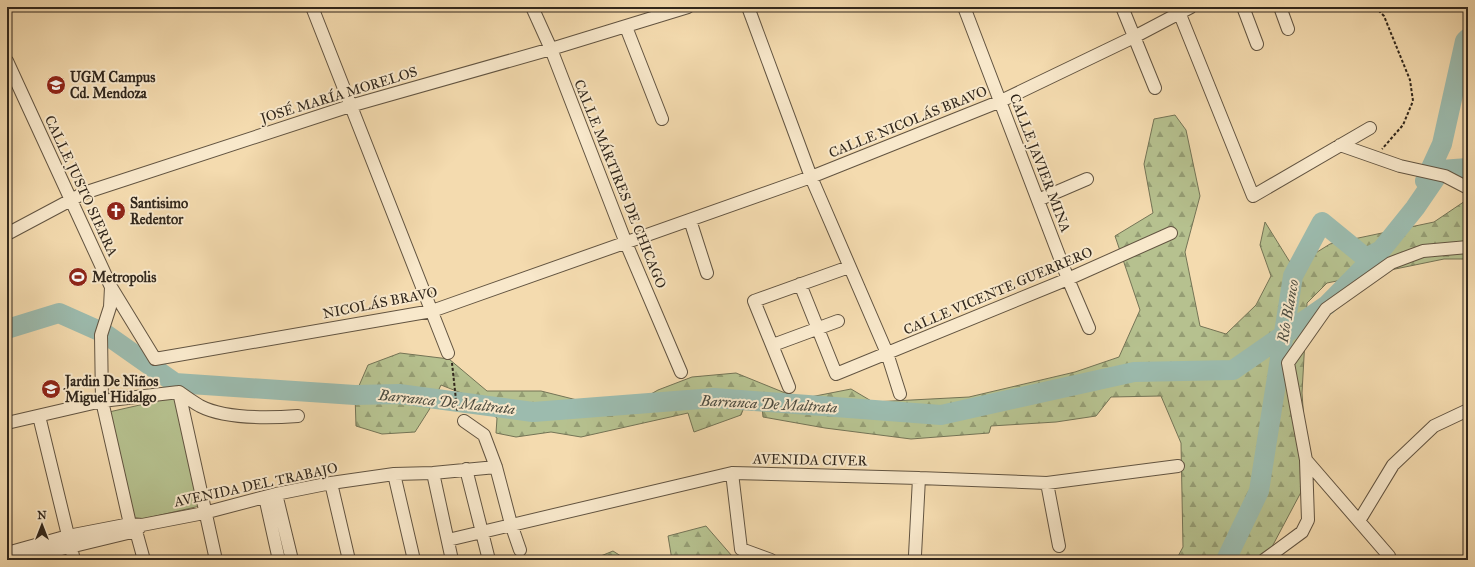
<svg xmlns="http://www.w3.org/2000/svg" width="1475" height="567" viewBox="0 0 1475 567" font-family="'IM FELL Great Primer',serif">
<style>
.forest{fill:url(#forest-firs);stroke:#747456}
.garden{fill:#b6c18f;stroke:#747456}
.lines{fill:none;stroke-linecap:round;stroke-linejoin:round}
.river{stroke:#9cbbae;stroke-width:20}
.minor-casing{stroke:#625441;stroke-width:14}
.path{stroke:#31271c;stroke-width:2;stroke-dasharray:3 2;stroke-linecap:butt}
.minor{stroke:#f8e8cb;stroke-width:12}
.labels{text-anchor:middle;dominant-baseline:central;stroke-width:4;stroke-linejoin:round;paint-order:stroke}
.poi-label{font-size:14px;font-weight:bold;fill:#31271c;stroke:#f8e8cb;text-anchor:start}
.street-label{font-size:14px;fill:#31271c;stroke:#f8e8cb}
.water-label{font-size:15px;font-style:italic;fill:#4c4c40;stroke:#f8e8cb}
</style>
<defs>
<pattern id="forest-firs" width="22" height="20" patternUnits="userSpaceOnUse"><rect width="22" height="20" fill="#b6c18f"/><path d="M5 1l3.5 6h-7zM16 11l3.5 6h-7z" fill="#959d74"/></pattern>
</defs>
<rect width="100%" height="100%" fill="#f4dbaf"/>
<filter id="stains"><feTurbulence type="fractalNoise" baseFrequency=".005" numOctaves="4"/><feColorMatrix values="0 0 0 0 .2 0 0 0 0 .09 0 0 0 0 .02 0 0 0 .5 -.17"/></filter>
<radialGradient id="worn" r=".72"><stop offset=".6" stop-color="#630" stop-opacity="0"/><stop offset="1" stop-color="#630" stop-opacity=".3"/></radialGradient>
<path class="forest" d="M1175,115L1186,130L1200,196L1185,252L1200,326L1226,334L1256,305L1271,276L1260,245L1265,222L1293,267L1330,244L1434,222L1468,199V259H1444L1327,283L1307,303L1302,393L1308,479L1265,560H1176L1183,547L1181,443L1161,396L1111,397L1096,416L1056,422L991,426L989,433L911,439L825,428L763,417L762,407L746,402L741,415L694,432L688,413L581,437L551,432L516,437L496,433L497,418L469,396L441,385L429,410L415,432L382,434L356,426L355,395L368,365L400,353L449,359L487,391H541L621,411L658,390L692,377L736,373L800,399L851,389L873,402L969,397L1075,372L1119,357L1140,310L1115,236L1153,213L1144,164L1154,119Z
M706,526L732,556L744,560H672L668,536Z
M613,551L627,560H591Z"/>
<path class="garden" d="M175,397L200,506L134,521L109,412Z"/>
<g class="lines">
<path class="river" d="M1425,181L1442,144L1465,41L1468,38
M7,329L59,313L104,333L175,383L355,395L399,394L533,412L714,398L941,415L1134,372L1233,370L1327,305L1382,249L1415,208L1441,170L1468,168
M1226,560L1259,491L1293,276L1322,222L1366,258L1381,250"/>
<g class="minor-casing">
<path id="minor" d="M312,7L448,353
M532,7L551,49L626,243L681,372
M748,7L811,177L887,353L900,394
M964,7L1068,279L1089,328
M1122,7L1155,88
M1177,7L1253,196L1370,128
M1243,7L1257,44
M1280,7L1288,29
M626,27L662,119
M7,61L111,287L110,307L101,335L102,401L130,524L136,531L144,560
M1340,145L1400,166L1445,176L1468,188
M1038,200L1087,179
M690,220L707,273
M7,234L84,193L350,106L551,49L688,7
M800,284L836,374L1068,279L1171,233
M111,287L155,359L432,311L811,177L1001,101L1134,37L1191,7
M773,345L838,321
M789,387L754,301L849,267
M179,392L216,560
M179,392C186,397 193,402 200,406C225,419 270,418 298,416
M39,416L74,560
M464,421L484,435L496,467L511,524L520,550
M7,423L102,401L179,392
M1306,460L1389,556
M466,469L489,560
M433,473L452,560
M732,473L741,549L771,560
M394,474L414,560
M331,483L349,560
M1047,483L1059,546
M276,494L292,560
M265,497L279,560
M1359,521L1393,465L1434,426L1468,410
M448,540L732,473L919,478L1047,483L1178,466
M7,553L68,536L130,524L142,525L204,513L276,494L331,483L394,474L433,473L496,467
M915,555L919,478
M16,560L136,531L140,527
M1264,560L1302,532L1308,520L1306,460L1288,363L1326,309L1391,263L1423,251L1468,247"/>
</g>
<path class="path" d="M1375,7L1384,16L1410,80L1413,101L1403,125L1382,149
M452,363L457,409L458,412"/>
<use href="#minor" class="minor"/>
</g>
<defs>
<g id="school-disc" transform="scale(1)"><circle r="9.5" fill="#8f2418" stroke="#f8e8cb"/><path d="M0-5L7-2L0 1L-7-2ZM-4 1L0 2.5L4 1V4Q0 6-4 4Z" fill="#fff"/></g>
<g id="church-disc" transform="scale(1)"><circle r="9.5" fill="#8f2418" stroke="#f8e8cb"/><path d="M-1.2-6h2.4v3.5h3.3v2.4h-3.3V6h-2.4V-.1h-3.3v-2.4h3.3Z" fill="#fff"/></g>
<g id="stadium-disc" transform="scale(1)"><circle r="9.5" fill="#8f2418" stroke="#f8e8cb"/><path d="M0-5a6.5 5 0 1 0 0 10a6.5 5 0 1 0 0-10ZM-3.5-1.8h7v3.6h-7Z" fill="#fff"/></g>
</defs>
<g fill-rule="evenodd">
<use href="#school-disc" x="56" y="85"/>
<use href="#church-disc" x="116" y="211"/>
<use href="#stadium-disc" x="78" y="277"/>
<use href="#school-disc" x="51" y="389"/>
</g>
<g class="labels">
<g class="poi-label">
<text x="70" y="77">UGM Campus<tspan x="70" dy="16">Cd. Mendoza</tspan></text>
<text x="130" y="203">Santisimo<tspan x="130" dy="16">Redentor</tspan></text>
<text x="92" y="277">Metropolis</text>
<text x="65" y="381">Jardin De Niños<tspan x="65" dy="16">Miguel Hidalgo</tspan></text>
</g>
<g class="street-label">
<text transform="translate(339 95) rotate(-17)">JOSÉ MARÍA MORELOS</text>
<text transform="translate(908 122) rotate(-22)">CALLE NICOLÁS BRAVO</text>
<text transform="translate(1040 163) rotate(69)">CALLE JAVIER MINA</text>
<text transform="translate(620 184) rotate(68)">CALLE MÁRTIRES DE CHICAGO</text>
<text transform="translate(81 186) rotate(65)">CALLE JUSTO SIERRA</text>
<text transform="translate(998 291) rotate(-23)">CALLE VICENTE GUERRERO</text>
<text transform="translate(380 303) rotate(-11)">NICOLÁS BRAVO</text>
<text transform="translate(810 460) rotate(1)">AVENIDA CIVER</text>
<text transform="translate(256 485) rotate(-12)">AVENIDA DEL TRABAJO</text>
</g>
<g class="water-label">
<text transform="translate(1288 311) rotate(-80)">Río Blanco</text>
<text transform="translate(447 402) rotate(6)">Barranca De Maltrata</text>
<text transform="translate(769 404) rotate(3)">Barranca De Maltrata</text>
</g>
</g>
<rect width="1475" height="567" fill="none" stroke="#f4dbaf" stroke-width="24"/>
<rect x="8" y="8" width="1459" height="551" fill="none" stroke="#31271c" stroke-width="2"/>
<rect x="12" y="12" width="1451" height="543" fill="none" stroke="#31271c"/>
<g transform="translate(42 525)" stroke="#f8e8cb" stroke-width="3" paint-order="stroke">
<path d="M0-3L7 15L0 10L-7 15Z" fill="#31271c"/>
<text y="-6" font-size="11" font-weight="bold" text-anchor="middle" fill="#31271c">N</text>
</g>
<rect width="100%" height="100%" filter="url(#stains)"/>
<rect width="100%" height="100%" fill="url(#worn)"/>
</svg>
